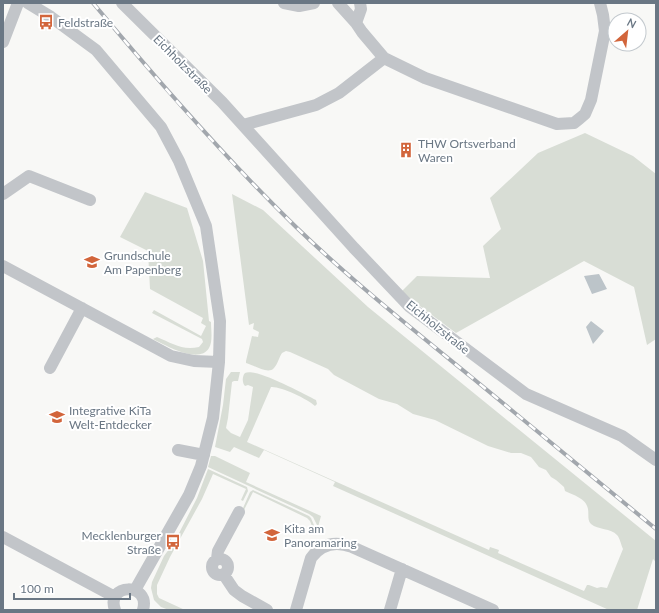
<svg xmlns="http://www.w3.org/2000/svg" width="659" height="613" viewBox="0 0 659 613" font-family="Lato,sans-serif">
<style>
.green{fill:#d8ddd5}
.water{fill:#bcc4c9}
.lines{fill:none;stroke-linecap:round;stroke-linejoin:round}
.minor{stroke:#c2c5c9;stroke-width:12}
.rail-casing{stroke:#a2a7ad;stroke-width:4}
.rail{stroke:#fff;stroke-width:2.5;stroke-dasharray:8;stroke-linecap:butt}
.labels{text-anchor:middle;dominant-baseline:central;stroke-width:4;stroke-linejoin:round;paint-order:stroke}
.poi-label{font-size:12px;fill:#6a7784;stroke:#fff;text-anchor:start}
.street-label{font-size:12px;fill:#6a7784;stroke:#fff}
</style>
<rect width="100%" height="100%" fill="#f8f8f6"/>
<path class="green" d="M585,133L633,156L656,174V339L647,345L634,287L584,261L456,333L401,292L417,276L490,278L483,246L501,229L490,198L538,153Z
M145,192L187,208L203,261L209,321L211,322C211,330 213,341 209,348C199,365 165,345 153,339L157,337C172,343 182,351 199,347L203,342L202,339L152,313L154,310L201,336L206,326L201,323L203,318L150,289L148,251L120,237Z
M232,194L263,210L368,307L656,541V562L653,559L637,610H609L333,486L335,482L264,450L259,458L234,447L230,452L215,447L223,405L226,379L231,372H240L238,381H234L232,382L228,418L226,428L231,433L240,437L248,420L253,387L248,385L245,386C242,383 242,376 245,373C255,367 304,394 316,400L317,404L315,406C308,399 280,386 271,387L247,442L489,550L490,547L499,550L498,553L584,591L587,585H589L597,588L601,587L607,588L623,549C621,545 620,538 617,535C611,528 598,530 591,524C587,520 589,514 588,509C586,498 573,495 565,491L564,487L556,480L551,477L546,470L539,467L531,457L521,453H511L488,446L435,420L413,414L397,404L379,399L334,375L328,369L290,352L286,351L282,353C279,357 278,364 274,368C268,375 254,365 246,363V361L252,336L258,337L259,332L253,329L254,323L249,325Z
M211,456H215L250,473L246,482L321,516L318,527L313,517L309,514L208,467Z
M208,469L247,487L248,491L243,501L241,500L246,489L213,474L202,499L170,557L157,585V594L159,598L185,610H169L161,607L154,600L151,588L152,582L164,556L175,541L197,498Z
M253,490L309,516L311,518L316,530L314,531L310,521L307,518L253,492L230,538L250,492Z"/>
<path class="water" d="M599,274L607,289L592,294L584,276Z
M591,321L604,331L593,344L586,327Z"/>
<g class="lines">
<path class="minor" d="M28,3L51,17L96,50L161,127L179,161L206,226L220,321L219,362L213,418L201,466L189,495L135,590
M122,3L222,102L354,248L410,307L526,394L622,436L656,460
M284,3L299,6L314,3
M338,3L356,23
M360,3L361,9L356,23L362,32L384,58L425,78L557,124L574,123L579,119L585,114L591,100L605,31L603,15L600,3
M3,42L18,3
M243,125L316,105L339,93L384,58
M3,194L29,176L90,200
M3,266L171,356L194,361L219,362
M50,368L82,308
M178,450L204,455
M3,537L115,597
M212 567a8 8 0 1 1 16 0a8 8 0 1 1-16 0Z
M217,559L218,551L239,512
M224,575L234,590L242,596L267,610
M115,610C105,583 151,582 143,610
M296,610L311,558C322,543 336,541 352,547L493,610
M390,610L402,569"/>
<g class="rail-casing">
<path id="rail" d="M93,3C158,81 224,157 296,227C351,280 411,328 470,376C532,427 594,478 656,529"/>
</g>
<use href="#rail" class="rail"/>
</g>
<defs>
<g id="bus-bare" transform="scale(1.2)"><path d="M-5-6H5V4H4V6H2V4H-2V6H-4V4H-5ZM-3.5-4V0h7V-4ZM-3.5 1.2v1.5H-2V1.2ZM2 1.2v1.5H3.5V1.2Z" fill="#d2653b" stroke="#fff" stroke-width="2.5" paint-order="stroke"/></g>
<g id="building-bare" transform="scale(1.2)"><path d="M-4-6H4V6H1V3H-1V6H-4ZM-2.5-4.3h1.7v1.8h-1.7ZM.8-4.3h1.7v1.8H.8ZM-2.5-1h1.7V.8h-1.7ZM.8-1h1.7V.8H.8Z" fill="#d2653b" stroke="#fff" stroke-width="2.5" paint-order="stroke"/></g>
<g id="school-bare" transform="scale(1.2)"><path d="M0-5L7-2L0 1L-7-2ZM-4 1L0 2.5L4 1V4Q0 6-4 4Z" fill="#d2653b" stroke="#fff" stroke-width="2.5" paint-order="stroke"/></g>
</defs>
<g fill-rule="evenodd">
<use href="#bus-bare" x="46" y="22"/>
<use href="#building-bare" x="406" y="150"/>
<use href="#school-bare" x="92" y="262"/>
<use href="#school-bare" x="57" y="417"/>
<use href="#school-bare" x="272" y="535"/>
<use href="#bus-bare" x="173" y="542"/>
</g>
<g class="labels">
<g class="poi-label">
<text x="58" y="22">Feldstraße</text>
<text x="418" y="143">THW Ortsverband<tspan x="418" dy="14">Waren</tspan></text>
<text x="104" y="255">Grundschule<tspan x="104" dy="14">Am Papenberg</tspan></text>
<text x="69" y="410">Integrative KiTa<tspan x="69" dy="14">Welt-Entdecker</tspan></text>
<text x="284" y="528">Kita am<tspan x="284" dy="14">Panoramaring</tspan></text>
<text x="161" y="535" text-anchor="end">Mecklenburger<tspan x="161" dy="14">Straße</tspan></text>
</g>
<g class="street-label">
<text transform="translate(183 64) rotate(45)">Eichholzstraße</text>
<text transform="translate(438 327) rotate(39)">Eichholzstraße</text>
</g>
</g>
<rect width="659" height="613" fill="none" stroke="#6a7784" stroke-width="8"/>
<g transform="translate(627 32) rotate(28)"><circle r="19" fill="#ffffff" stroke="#c3c9ce"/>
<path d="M0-3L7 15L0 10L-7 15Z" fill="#d2653b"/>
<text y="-6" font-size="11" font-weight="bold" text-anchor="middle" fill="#6a7784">N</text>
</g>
<path d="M14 593v6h116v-6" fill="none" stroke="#6a7784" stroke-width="2"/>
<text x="20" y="593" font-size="12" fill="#6a7784" stroke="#ffffff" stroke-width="3" paint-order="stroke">100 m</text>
</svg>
